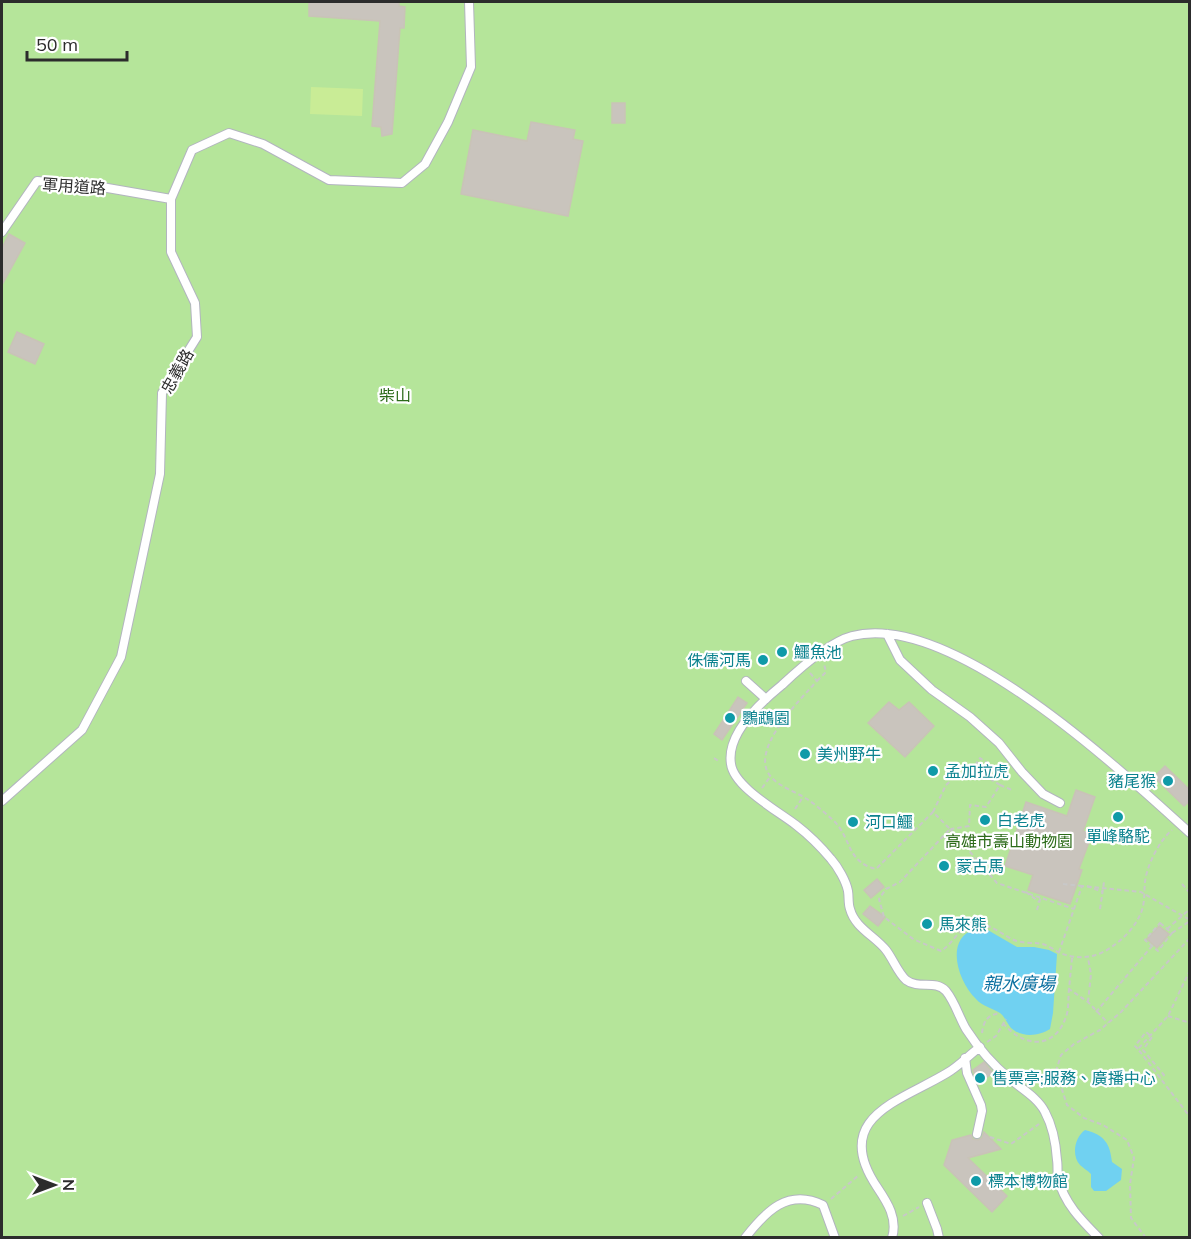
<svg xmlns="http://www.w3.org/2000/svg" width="1191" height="1239" viewBox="0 0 1191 1239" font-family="Mulish,'Noto Sans TC',sans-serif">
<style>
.green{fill:#b5e59a}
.pitch{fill:#c9ec96}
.water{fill:#70d1f1}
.building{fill:#c9c4bd;stroke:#c9c3b7;stroke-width:1.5}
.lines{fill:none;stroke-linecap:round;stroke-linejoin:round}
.lane-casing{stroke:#b2b5bf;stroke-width:10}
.path{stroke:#c8c8c8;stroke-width:2;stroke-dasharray:4.5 3;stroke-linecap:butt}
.lane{stroke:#fff;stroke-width:8}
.path-bridge{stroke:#c8c8c8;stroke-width:2;stroke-dasharray:4.5 3;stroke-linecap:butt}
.culture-dot{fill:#0f9aa8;stroke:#fff;stroke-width:2}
.labels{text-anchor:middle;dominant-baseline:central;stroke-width:4.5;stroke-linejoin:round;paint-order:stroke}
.street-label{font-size:16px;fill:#2c2c2c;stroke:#fff}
.park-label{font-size:16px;fill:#2c6b19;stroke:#fff}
.culture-label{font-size:16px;fill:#0d838f;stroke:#fff;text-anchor:start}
.water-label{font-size:18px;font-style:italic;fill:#0b70a0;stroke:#fff}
</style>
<rect width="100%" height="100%" fill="#eee7de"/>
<path class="green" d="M2,2H1189V1237L2,1238Z"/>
<path class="pitch" d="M311,87L363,89L362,116L310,114Z"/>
<path class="water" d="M975,929H986L1017,947H1034L1049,950L1057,954L1053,1013L1050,1029C1039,1036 1022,1038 1011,1028C1007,1023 1005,1017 1000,1013C992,1008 982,1006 976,999C958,982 944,939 975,929Z
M1085,1130C1105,1135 1110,1144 1112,1162L1122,1169L1121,1180L1106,1191H1094L1091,1187V1174C1087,1170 1083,1168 1080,1165C1071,1155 1075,1137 1085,1130Z"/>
<path class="building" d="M309,2H399V6L405,7L404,28H400L392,134L382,136L381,127L372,126L380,21L309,16Z
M612,103H625V123H612Z
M531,122L575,130L573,139L583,141L568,216L461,194L473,130L527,141Z
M9,234L25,243L2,285V248Z
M17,332L44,344L35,364L8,352Z
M738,697L747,703L722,740L714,734Z
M889,702L899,710L909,702L934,726L905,757L868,723Z
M1165,766L1190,790V801L1184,806L1154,777Z
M1076,790L1095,797L1083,831L1092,834L1079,869L1082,870L1070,904L1028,890L1033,875L1005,866L1026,802L1067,816Z
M877,879L884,887L871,898L864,890Z
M870,906L885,917L878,926L863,914Z
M1159,926L1169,934L1157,948L1147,939Z
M984,1062L993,1073L978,1083L973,1070Z
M984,1132L1001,1149L968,1158L1007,1196L992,1212L944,1165L952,1140L971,1135L973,1139L978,1140L982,1138Z"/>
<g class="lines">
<g class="lane-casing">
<path id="lane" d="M2,232L37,181L96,186L171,199
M887,634L900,660L932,690L970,717L999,743L1022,772L1043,794L1060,803
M746,681L766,699
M2,801L82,730L121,657L160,474L162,393L197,337L195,303L171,252V199L192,150L229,133L263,144L329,180L402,183L425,164L448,122L471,67L469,2
M965,1058L967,1073L981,1105L982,1111L977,1134
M927,1203L937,1229L939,1238
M745,1238C766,1211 788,1188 823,1205L835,1238
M892,1238C898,1218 887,1202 877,1187C830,1117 901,1101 947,1073C959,1066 969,1055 980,1047
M1099,1238C1081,1220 1064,1203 1058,1178C1057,1172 1058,1165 1057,1160C1056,1145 1052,1125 1045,1112C1038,1098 1022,1089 1010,1079C994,1066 977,1046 966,1029C959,1017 955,1002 946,991C935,979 919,990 906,980C898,973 893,959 886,950C875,936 855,928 850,909C848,904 849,897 848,891C846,881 838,867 831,859C821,847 809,835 796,825C778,811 734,787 731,764C726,734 761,702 782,685C799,669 829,642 852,636C951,610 1120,770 1190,833"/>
</g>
<path class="path" d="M810,673L817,681C801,699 746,752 772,778C782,788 796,792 807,799C816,805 825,813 833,820C852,838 846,862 876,869L933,812L950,829L900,882L886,889L879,899L884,917L913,939L941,951C953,944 958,928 972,925C989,921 1000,934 1014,940C1023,944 1033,942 1042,944C1047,945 1053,949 1058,952C1075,960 1094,959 1110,948C1124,939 1137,925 1142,910C1145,901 1144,891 1145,882C1147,865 1159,841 1172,830
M817,681L826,672L824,664
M714,758L720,762
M1000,785L1012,790
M762,788L770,777
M795,809L803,797
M933,812L946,785L962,770H972L980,758L991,766L987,777L1000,785L986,807L970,805L969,826L951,829
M1063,884L1082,886
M1182,884L1190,893
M1087,886L1103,892
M1026,892L1039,902
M1100,909L1104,882
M1037,910L1041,896
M1160,923L1172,933L1158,951L1145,940Z
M1167,929L1190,909
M1172,933L1190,921
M1072,958L1069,989L1088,1002L1108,1023
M1088,1002L1091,974L1088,958
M1096,1012L1152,946
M1168,1016L1190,1023
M1003,1023C1022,1047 1054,1051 1066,1017C1069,1009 1068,998 1069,989
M982,1033C984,1020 987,1016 999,1013
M987,1042L996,1036L1006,1019
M1138,1049L1135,1046L1146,1032L1152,1037L1143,1050L1164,1075L1160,1078
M990,1137L1011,1144L1039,1124
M831,1199L859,1175
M903,1216L919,1207
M1146,1238L1131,1218L1130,1184L1134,1158L1127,1140L1103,1125L1084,1118L1067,1105L1056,1071L1061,1055L1074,1044L1100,1030L1121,1012L1190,938"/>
<use href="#lane" class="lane"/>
<path class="path-bridge" d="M950,829L997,883L1074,909
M1059,952L1082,886L1141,892L1190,920
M1190,970L1168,1016L1138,1049L1190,1117"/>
</g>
<g class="culture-dot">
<circle cx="782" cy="652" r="6"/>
<circle cx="763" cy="660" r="6"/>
<circle cx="730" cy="718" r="6"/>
<circle cx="805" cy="754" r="6"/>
<circle cx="933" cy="771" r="6"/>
<circle cx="1168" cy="781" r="6"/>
<circle cx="1118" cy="817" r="6"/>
<circle cx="985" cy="820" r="6"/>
<circle cx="853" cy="822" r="6"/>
<circle cx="944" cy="866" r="6"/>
<circle cx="927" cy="924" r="6"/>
<circle cx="980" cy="1078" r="6"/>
<circle cx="976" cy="1181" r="6"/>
</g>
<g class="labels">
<g class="street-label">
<text transform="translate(74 186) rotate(4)">軍用道路</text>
<text transform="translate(177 371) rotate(-61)">忠義路</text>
</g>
<g class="park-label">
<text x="395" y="395">柴山</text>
<text x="1009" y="841">高雄市壽山動物園</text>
</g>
<g class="culture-label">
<text x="794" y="652">鱷魚池</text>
<text x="751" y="660" text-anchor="end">侏儒河馬</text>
<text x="742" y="718">鸚鵡園</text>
<text x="817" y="754">美州野牛</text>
<text x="945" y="771">孟加拉虎</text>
<text x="1156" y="781" text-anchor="end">豬尾猴</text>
<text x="997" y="820">白老虎</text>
<text x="865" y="822">河口鱷</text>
<text x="1118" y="836" text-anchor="middle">單峰駱駝</text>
<text x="956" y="866">蒙古馬</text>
<text x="939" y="924">馬來熊</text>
<text x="992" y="1078">售票亭;服務、廣播中心</text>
<text x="988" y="1181">標本博物館</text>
</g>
<g class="water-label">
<text x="1019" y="983">親水廣場</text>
</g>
</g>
<rect width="1191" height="1239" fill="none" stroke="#2c2c2c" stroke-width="6"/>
<g transform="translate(54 1185) rotate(90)" stroke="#ffffff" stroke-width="4.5" paint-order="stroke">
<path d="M0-4.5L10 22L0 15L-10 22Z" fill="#2c2c2c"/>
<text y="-9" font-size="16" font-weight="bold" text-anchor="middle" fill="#2c2c2c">N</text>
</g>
<path d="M27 51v9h100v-9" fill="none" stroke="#2c2c2c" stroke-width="3"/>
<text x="36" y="51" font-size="18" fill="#2c2c2c" stroke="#ffffff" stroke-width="4.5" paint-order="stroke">50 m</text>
</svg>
